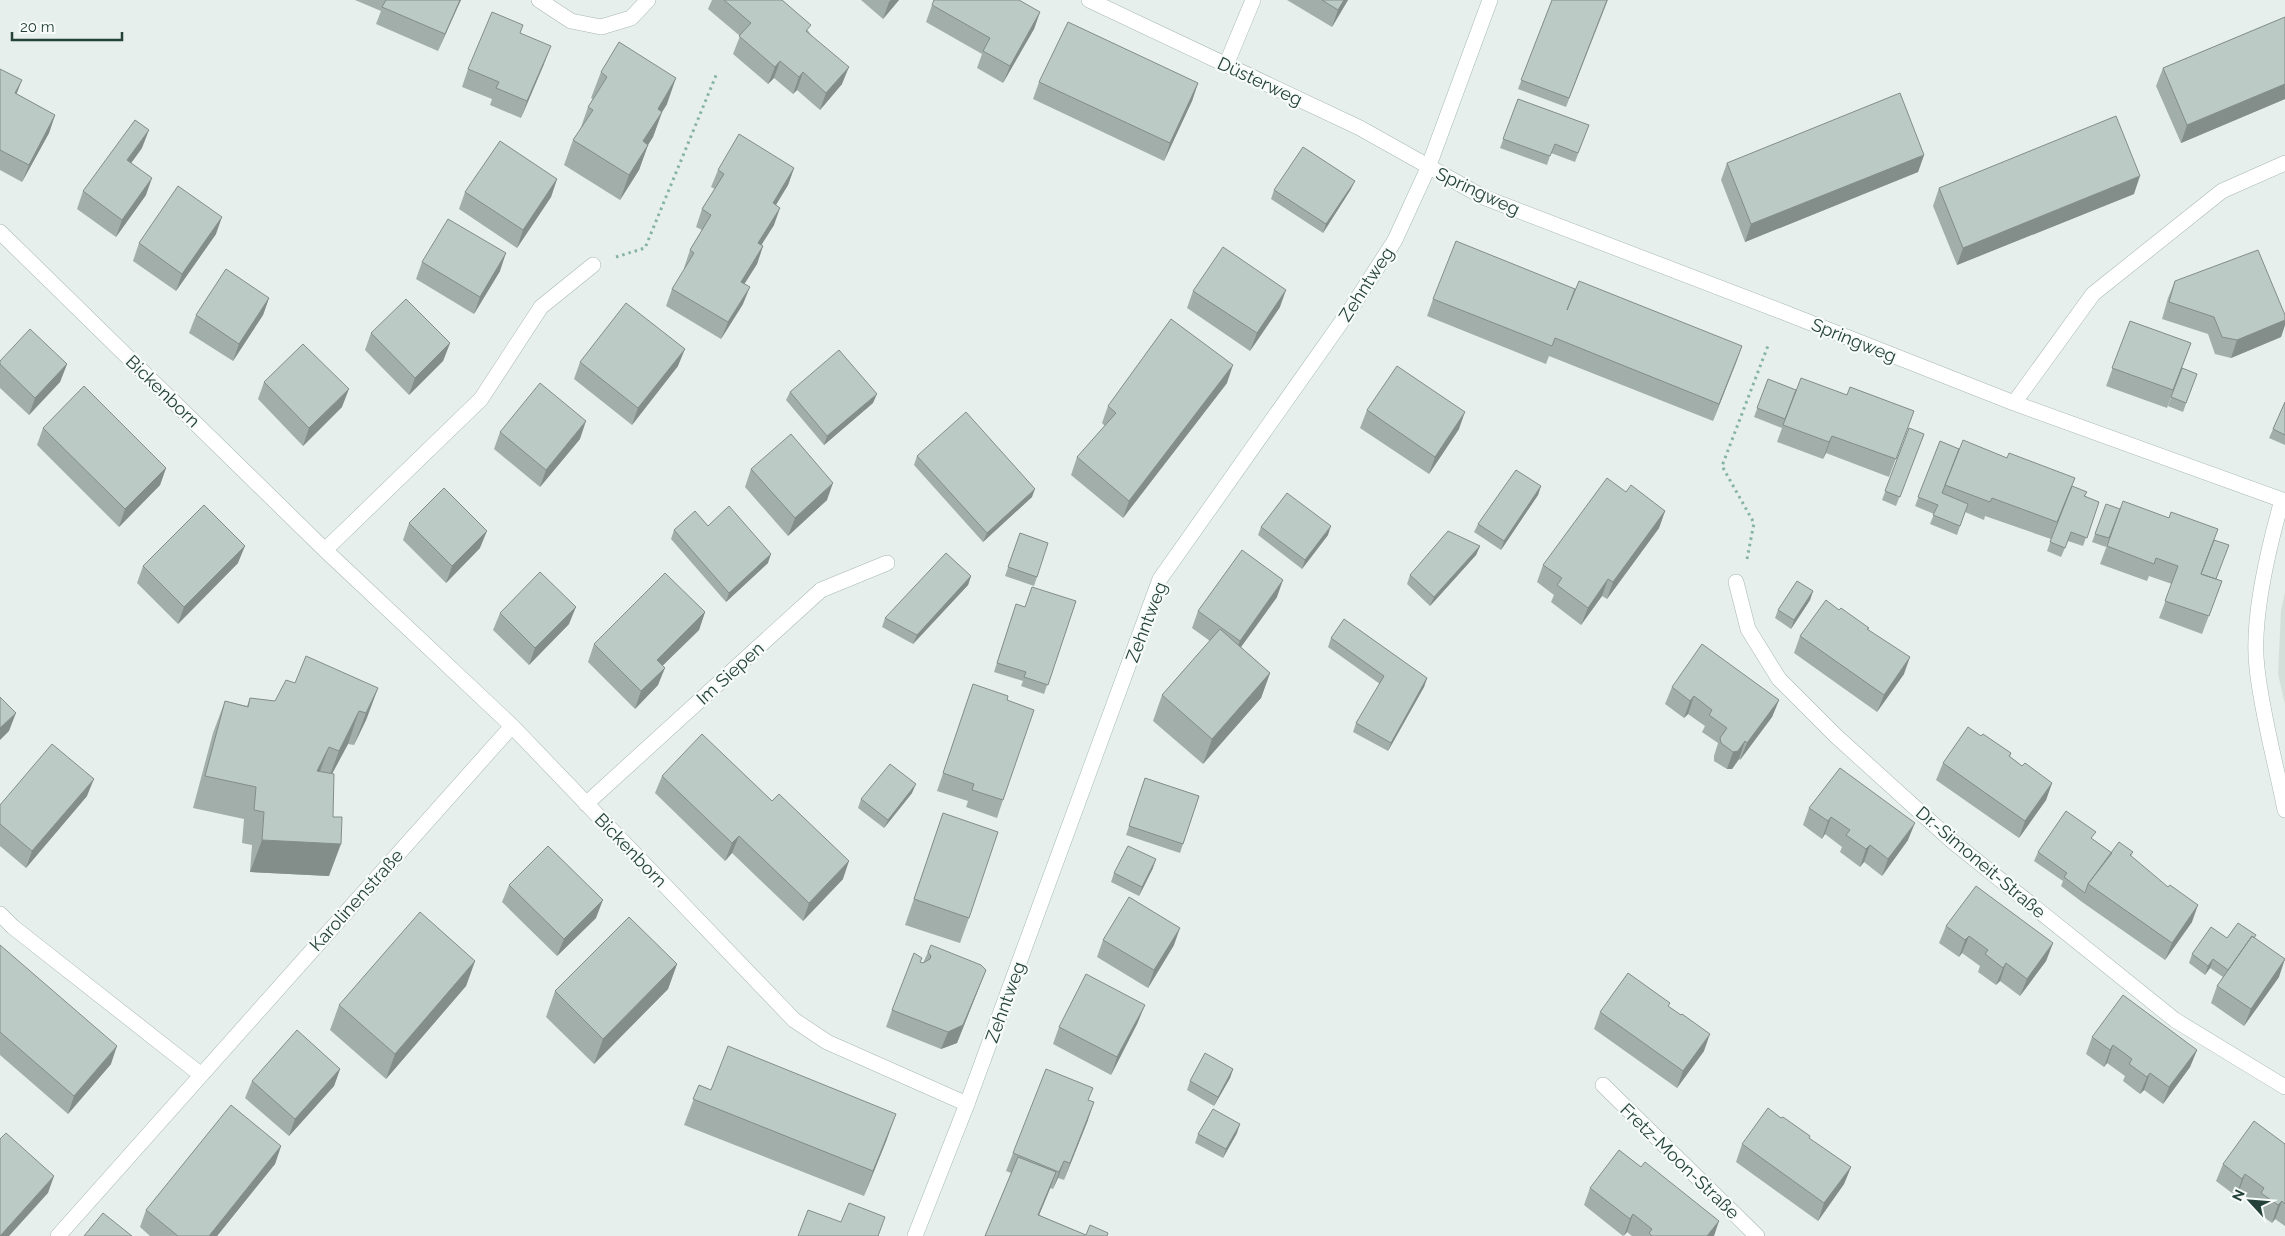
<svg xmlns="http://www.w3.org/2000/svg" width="2285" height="1236" viewBox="0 0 2285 1236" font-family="Raleway,sans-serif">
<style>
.built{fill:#d4dfda}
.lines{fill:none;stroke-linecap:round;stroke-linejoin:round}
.lane-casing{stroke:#a8b8b2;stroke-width:16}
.street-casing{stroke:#a8b8b2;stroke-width:16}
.secondary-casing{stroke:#a4bbb3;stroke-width:16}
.path{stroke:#86b3a5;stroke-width:3;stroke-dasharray:2.5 4;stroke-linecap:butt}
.lane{stroke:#fff;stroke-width:15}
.street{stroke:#fff;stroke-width:15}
.secondary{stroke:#fff;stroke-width:15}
.wall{fill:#a1aea9}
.shaded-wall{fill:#838d89}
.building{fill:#bbcac4;stroke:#838d89}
.labels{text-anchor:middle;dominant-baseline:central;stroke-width:4.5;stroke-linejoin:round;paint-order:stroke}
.street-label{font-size:18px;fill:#24423a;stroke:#f7fbf9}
</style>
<rect width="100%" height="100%" fill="#e6efeb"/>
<path class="built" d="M2285,592V704L2278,674L2281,611Z"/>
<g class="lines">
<g class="lane-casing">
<path id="lane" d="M1226,65L1253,0"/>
</g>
<g class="street-casing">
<path id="street" d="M539,0L571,21L601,27L631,18L648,0
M1089,0L1360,128L1483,197L1783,312L2014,403L2285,501
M0,232L325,550L512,726L794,1020L827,1042L967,1104
M2014,403L2093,294L2222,191L2285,163
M2282,500C2269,546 2251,620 2257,668C2262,715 2276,764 2285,810
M325,550L481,399L541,307L593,265
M1736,582L1748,629L1779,679L1836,736L1952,841L2175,1020L2285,1087
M586,804L821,590L887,563
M0,914L13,927L200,1074
M1603,1085L1757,1236
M58,1236L512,726"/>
</g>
<g class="secondary-casing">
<path id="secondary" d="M915,1236L967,1104L1160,579L1352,307L1395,240L1428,168L1490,0"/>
</g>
<path class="path" d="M616,257L645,248L717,73
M1747,559L1754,523L1722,466L1769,343"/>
<use href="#lane" class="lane"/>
<use href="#street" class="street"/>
<use href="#secondary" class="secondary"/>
</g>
<path class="wall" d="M355,0H461L438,51L376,24L381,11Z
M712,0H782L809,32L842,84L820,110L797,90L793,94L774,78L768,84L733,54L740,36L708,9Z
M861,0H899L883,19Z
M1287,0H1348L1332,27Z
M1552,0H1608L1566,107L1518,89Z
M932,5L1040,12L1034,29L1003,83L977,68L982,54L926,22Z
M2285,17V99L2181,143L2156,86L2163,68Z
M520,33L544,64L521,118L490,105L492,99L462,87L468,69Z
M0,69L17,94L55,115L49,133L22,182L0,170Z
M601,72L667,104L662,112L653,137L648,145L639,170L620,200L564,165L573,140L580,130L588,107L593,99L591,98Z
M1039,82L1198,83L1192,101L1164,161L1033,99Z
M1518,99L1589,125L1575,162L1551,153L1547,165L1500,148Z
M142,148L131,163L146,195L116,237L77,209L83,191Z
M1924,155L1918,172L1745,242L1721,180L1727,163Z
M794,168L788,185L776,205L774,225L761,245L763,246L757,264L744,284L743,304L721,339L666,306L672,289L685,269L684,268L690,250L702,230L696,227L702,209L715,189L711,187L718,170Z
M557,179L551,197L517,248L459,209L465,192Z
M1939,188L2134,194L1957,265L1933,206Z
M1351,189L1323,233L1271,199L1274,190Z
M216,234L176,291L133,261L139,243Z
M422,262L500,271L474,314L416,279Z
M2175,281L2285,315V325L2281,337L2231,358L2215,354L2208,334L2162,319L2168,298Z
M1193,291L1280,307L1250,351L1187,308Z
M269,298L263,315L233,361L189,333L196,315Z
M1433,299L1567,310L1742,346L1713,421L1549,356L1546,364L1427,316Z
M2130,321L2191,343L2167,408L2106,386Z
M371,333L450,343L443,361L409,395L365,350Z
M0,361L67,364L60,382L29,415L0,388Z
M580,362L678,366L632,425L574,379Z
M2182,368L2197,374L2183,412L2168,406Z
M1768,379L1796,390L1847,395L1850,387L1914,411L1889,477L1826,453L1823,459L1777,442L1782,428L1754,417Z
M264,382L342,407L303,446L258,399Z
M1227,383L1123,518L1071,475L1077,457L1105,426L1102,423L1108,406Z
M790,392L873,403L824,445L786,400Z
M2285,402V445L2269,438Z
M1367,410L1459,429L1429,474L1360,428Z
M43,428L166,468L160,485L119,527L37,445Z
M1909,428L1924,434L1896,506L1882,500Z
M500,432L580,439L540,487L494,449Z
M1940,441L1959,449L2087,492L2085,496L2099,502L2083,546L2068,541L2061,557L2047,551L2052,537L2051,539L1985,516L1984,520L1965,512L1957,535L1930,524L1934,514L1915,506Z
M917,456L1032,497L983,542L914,465Z
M751,469L827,500L788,536L745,487Z
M1541,486L1538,495L1501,550L1474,532L1478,524Z
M1626,492L1665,511L1659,528L1607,599L1602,596L1581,625L1551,602L1554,595L1537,582L1543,565Z
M2106,504L2201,574L2222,581L2202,634L2159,618L2172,584L2149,576L2147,581L2100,564L2109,540L2106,547L2092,542Z
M409,523L480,548L446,583L403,540Z
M708,526L768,563L726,602L671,539L674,530Z
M1261,527L1328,535L1302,569L1258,535Z
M1020,533L1037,577L1034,586L1005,576Z
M1480,546L1476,555L1430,606L1407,584L1410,575Z
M238,563L178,624L137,583L143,566Z
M971,576L968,585L913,644L882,627L885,618Z
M1813,591L1810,600L1791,629L1775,618L1778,610Z
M1277,597L1241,647L1270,673L1261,698L1203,764L1153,721L1162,695L1210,641L1192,628L1198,611Z
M1076,601L1044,694L1021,686L1023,681L994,672L1013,613L1025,607Z
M705,612L699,630L662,666L658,685L635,709L588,662L594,644Z
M500,613L569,624L529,665L493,630Z
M1868,630L1904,674L1877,712L1794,653L1800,636Z
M1331,638L1427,678L1424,687L1388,751L1353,732L1356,723L1380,684L1328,647Z
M295,683L378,688L366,720L354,745L348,744L332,774L329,876L250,872L252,845L242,843L244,819L193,808L213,733L225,701L247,706L250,698L275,701Z
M1672,687L1779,700L1772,717L1740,760L1739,759L1732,769H1727L1714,761V756L1718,743L1702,732L1705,726L1688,714L1684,718L1665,704Z
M1007,700L1003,800L997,818L966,807L968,801L937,791L967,702Z
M1981,736L2011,753L2010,757L2022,766L2052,783L2046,800L2019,838L1936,780L1943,763Z
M662,776L843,879L803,921L732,853L725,861L655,793Z
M1145,778L1199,796L1180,853L1126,835Z
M912,793L884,828L858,808L861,799Z
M87,796L26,868L0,846V805Z
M1809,808L1908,840L1882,876L1864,862L1860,867L1840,852L1842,847L1825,834L1822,839L1803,825Z
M943,813L969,918L960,943L905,925Z
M2093,839L2112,853L2133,852L2131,856L2192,922L2165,960L2082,902L2061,886L2063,881L2034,861L2038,852Z
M1153,868L1139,896L1111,882L1114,873Z
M509,885L596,918L557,956L502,902Z
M1946,926L2053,943L2046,961L2020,996L2000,981L1996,985L1978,972L1980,966L1962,953L1959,957L1939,943Z
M2227,938H2255L2279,977L2244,1026L2211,1003L2217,986L2223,977L2210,968L2205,975L2189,963L2192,954Z
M1103,940L1174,945L1148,988L1097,957Z
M0,945L111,1064L68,1114L0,1055Z
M928,952L986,970L957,1043L941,1049L886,1027L892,1010L920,962L923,963Z
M475,961L466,986L386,1079L330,1030L339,1005Z
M677,964L668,989L594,1064L546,1017L555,991Z
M1600,1012L1704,1051L1677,1088L1594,1029Z
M1138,1022L1111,1075L1053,1044L1059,1027Z
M2092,1037L2197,1050L2190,1067L2163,1104L2144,1090L2140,1094L2123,1081L2125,1076L2107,1063L2104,1067L2086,1054Z
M340,1069L334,1086L289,1136L245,1098L252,1081Z
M1233,1069L1230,1078L1214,1106L1187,1090L1190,1081Z
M699,1085L711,1090L887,1139L864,1196L684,1125Z
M1088,1100V1120L1064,1180L1058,1178L1053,1189L1050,1188L1039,1215L1086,1235L1107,1236H985L1011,1173L1006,1171L1013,1153Z
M1237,1133L1223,1158L1195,1143L1198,1134Z
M1809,1139L1851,1167L1844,1184L1818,1221L1736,1162L1742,1144Z
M2285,1144V1226L2275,1219L2272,1223L2254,1210L2256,1204L2239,1191L2236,1196L2216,1181L2223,1164Z
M281,1146L275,1164L217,1236H150L140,1227L146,1210Z
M1590,1188L1714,1236H1632L1627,1232L1623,1236L1584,1205Z"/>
<path class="shaded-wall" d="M460,0H461L458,6L438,51L445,34Z
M891,0H899L883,19L889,2Z
M1344,0H1348L1332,27L1338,10Z
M1040,12L1034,29L1003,83L1010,66Z
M551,46L544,64L521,118L527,101Z
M780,61L774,78L768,84L775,67Z
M849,67L842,84L820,110L826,93Z
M803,72L797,90L793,94L799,77Z
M676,78L667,104L662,112L653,137L634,167L643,141L658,109Z
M22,80L15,98V93Z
M1198,83L1192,101L1164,161L1170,143Z
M2285,84V99L2181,143L2187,125Z
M55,115L49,133L22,182L29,165Z
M149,130L142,148L121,177L127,160Z
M648,145L639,170L620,200L629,175Z
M1924,155L1918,172L1745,242L1751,224Z
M794,168L788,185L766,221L773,203Z
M2140,176L2134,194L1957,265L1963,248Z
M152,178L146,195L116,237L122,220Z
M557,179L551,197L517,248L523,230Z
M1355,181L1351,189L1323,233L1326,224Z
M780,208L774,225L752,260L758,243Z
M222,217L216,234L176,291L182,274Z
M763,246L757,264L735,299L741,282Z
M506,253L500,271L474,314L480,297Z
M750,287L743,304L721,339L728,322Z
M1286,290L1280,307L1250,351L1257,333Z
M269,298L263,315L233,361L239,344Z
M2285,320V325L2281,337L2231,358L2237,340Z
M450,343L443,361L409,395L415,378Z
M1742,346L1736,363L1713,421L1719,404Z
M685,349L678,366L632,425L638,408Z
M67,364L60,382L29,415L35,398Z
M1233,365L1227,383L1123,518L1129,501Z
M349,389L342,407L303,446L309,428Z
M877,394L873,403L824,445L827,436Z
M1465,412L1459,429L1429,474L1435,457Z
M586,421L580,439L540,487L546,470Z
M1832,436L1826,453L1823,459L1829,442Z
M166,468L160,485L119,527L125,509Z
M833,483L827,500L788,536L795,518Z
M1541,486L1538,495L1501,550L1504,541Z
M1035,489L1032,497L983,542L987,533Z
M1665,511L1659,528L1607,599L1613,582Z
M1331,526L1328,535L1302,569L1305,560Z
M487,531L480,548L446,583L452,566Z
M245,546L238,563L178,624L184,607Z
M1480,546L1476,555L1430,606L1434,597Z
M771,554L768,563L726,602L729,593Z
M971,576L968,585L913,644L917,635Z
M1608,579L1602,596L1581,625L1588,608Z
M1283,580L1277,597L1233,658L1240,641Z
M1813,591L1810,600L1791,629L1794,620Z
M576,607L569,624L529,665L535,648Z
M705,612L699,630L650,678L657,660Z
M1910,657L1904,674L1877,712L1884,695Z
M665,668L658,685L635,709L641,691Z
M1270,673L1261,698L1203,764L1212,739Z
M1427,678L1424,687L1388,751L1391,743Z
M378,688L366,720L354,745L366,713Z
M1694,696L1688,714L1684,718L1690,701Z
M1779,700L1772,717L1740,760L1747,743Z
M359,711L348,744L327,783L339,751Z
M16,713L9,731L0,740V728Z
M1745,741L1739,759L1732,769H1727L1733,752Z
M329,747L317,779V771Z
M94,779L87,796L26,868L32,851Z
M2052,783L2046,800L2019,838L2025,821Z
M916,784L912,793L884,828L888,820Z
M1831,817L1825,834L1822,839L1828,821Z
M1915,823L1908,840L1882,876L1888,859Z
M739,836L732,853L725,861L732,843Z
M262,840L341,844L329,876L250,872Z
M1870,845L1864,862L1860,867L1866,849Z
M1156,859L1153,868L1139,896L1142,887Z
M849,861L843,879L803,921L809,903Z
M603,900L596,918L557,956L564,939Z
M2198,905L2192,922L2165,960L2172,943Z
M1180,928L1174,945L1148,988L1154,970Z
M1969,936L1962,953L1959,957L1965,940Z
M2053,943L2046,961L2020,996L2027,979Z
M2213,959L2210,968L2205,975L2208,966Z
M2285,959L2279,977L2244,1026L2251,1009Z
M475,961L466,986L386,1079L395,1054Z
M2006,963L2000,981L1996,985L2003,968Z
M677,964L668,989L594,1064L603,1039Z
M986,970L957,1043L941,1049L948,1032Z
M1145,1005L1138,1022L1111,1075L1117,1057Z
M1710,1034L1704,1051L1677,1088L1683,1071Z
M2113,1045L2107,1063L2104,1067L2110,1050Z
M117,1046L111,1064L68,1114L74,1096Z
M2197,1050L2190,1067L2163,1104L2169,1087Z
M340,1069L334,1086L289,1136L295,1119Z
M1233,1069L1230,1078L1214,1106L1218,1097Z
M2150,1073L2144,1090L2140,1094L2147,1077Z
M1094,1102L1088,1120L1064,1180L1070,1163Z
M896,1114L887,1139L864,1196L873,1171Z
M1240,1124L1237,1133L1223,1158L1226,1149Z
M281,1146L275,1164L217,1236H209Z
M1064,1161L1058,1178L1053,1189L1059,1172Z
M1851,1167L1844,1184L1818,1221L1824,1203Z
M1056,1172L1050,1189L1032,1232L1038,1215Z
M2245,1174L2239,1191L2236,1196L2242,1179Z
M54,1176L48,1193L9,1236H0Z
M2282,1201L2275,1219L2272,1223L2278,1205Z
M1633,1214L1627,1232L1624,1236L1630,1219Z
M1719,1221L1714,1236H1707Z"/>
<path class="building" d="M386,0H460L445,34L382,7Z
M724,0H782L811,25L806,31L849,67L826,93L803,72L799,77L780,61L775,67L739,36L751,23Z
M934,0H1019L1040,12L1010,66L983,51L990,38L932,5Z
M1322,0H1344L1338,10Z
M1552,0H1607L1569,98L1521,80Z
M492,12L523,25L520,33L551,46L527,101L496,88L499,82L468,69Z
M2285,17V84L2187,125L2163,68Z
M1068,22L1198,83L1170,143L1039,82Z
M619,42L676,78L658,109L662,112L643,141L648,145L629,175L573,140L593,110L588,107L607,77L601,72Z
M0,69L22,80L15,93L55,115L29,165L0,150Z
M1900,93L1924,155L1751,224L1727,163Z
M1518,99L1589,125L1578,153L1555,144L1550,156L1503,139Z
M2116,116L2140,176L1963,248L1939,188Z
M135,120L149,130L127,160L152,178L122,220L83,191Z
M739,134L794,168L773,203L780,208L758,243L763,246L741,282L750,287L728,322L672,289L694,253L690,250L711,215L702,209L724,174L718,170Z
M500,141L557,179L523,230L465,192Z
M1303,147L1355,181L1326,224L1274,190Z
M178,186L222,217L182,274L139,243Z
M448,219L506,253L480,297L422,262Z
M1456,241L1575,289L1567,310L1579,281L1742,346L1719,404L1555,338L1552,346L1433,299Z
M1223,247L1286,290L1257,333L1193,291Z
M2258,250L2285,315V320L2237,340L2222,337L2214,317L2169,302L2175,281Z
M226,269L269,298L239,344L196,315Z
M406,299L450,343L415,378L371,333Z
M626,303L685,349L638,408L580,362Z
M1171,319L1233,365L1129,501L1077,457L1116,413L1108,406Z
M2130,321L2191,343L2173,390L2112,368Z
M30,329L67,364L35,398L0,364V361Z
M303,344L349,389L309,428L264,382Z
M839,350L877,394L827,436L790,392Z
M1397,366L1465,412L1435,457L1367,410Z
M2182,368L2197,374L2186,403L2171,397Z
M1801,378L1847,395L1850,387L1914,411L1896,459L1832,436L1829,442L1783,425Z
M1768,379L1796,390L1785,419L1757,408Z
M540,383L586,421L546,470L500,432Z
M84,386L166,468L125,509L43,428Z
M2285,402V435L2273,429Z
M966,412L1035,489L987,533L917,456Z
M1909,428L1924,434L1900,497L1885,491Z
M791,434L833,483L795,518L751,469Z
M1963,440L2007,458L2009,453L2075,478L2057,522L1992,498L1990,502L1945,485Z
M1940,441L1959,449L1942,493L1968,504L1960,526L1933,515L1938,505L1918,497Z
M1516,470L1541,486L1504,541L1478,524Z
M1607,478L1626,492L1631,485L1665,511L1613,582L1608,579L1588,608L1557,585L1562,578L1543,565Z
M2072,486L2087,492L2084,496L2099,502L2087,538L2071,532L2065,548L2050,542Z
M444,488L487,531L452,566L409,523Z
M1287,493L1331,526L1305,560L1261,527Z
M2123,501L2169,518L2171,512L2218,529L2201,574L2222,581L2209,616L2165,601L2178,566L2156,558L2154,564L2107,546Z
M2106,504L2120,509L2109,538L2095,534Z
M204,505L245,546L184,607L143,566Z
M729,506L771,554L729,593L674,530L695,511L708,526Z
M1448,531L1480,546L1434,597L1410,575Z
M1020,533L1048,543L1037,577L1008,567Z
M2214,540L2229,545L2216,579L2201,574Z
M1242,550L1283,580L1240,641L1198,611Z
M946,553L971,576L917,635L885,618Z
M540,572L576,607L535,648L500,613Z
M665,573L705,612L657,660L665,668L641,691L594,644Z
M1797,581L1813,591L1794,620L1778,610Z
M1032,587L1076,601L1048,685L1024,677L1026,672L997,663L1016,604L1025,607Z
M1826,600L1839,610L1841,608L1869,628L1867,629L1910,657L1884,695L1800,636Z
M1344,619L1427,678L1391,743L1356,723L1384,676L1331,638Z
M1220,629L1270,673L1212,739L1162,695Z
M1702,644L1779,700L1747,743L1745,741L1738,751L1733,752L1721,743L1720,738L1727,728L1709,715L1712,710L1694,696L1690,701L1672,687Z
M306,656L378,688L366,713L359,711L339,751L329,747L317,771L334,774L333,817H342L341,844L262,840L264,812L254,810L256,787L205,776L225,701L248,707L250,698L275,701L286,680L295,683Z
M973,684L1008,696L1007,700L1034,710L1003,800L972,790L974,784L943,773Z
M0,697L16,713L0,728Z
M1968,727L1981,736L1983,734L2011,753L2009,756L2022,766L2025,763L2052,783L2025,821L1943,763Z
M702,734L772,801L779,794L849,861L809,903L739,836L732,843L662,776Z
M52,744L94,779L32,851L0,824V805Z
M890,764L916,784L888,820L861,799Z
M1840,768L1915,823L1888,859L1870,845L1866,849L1846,835L1850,830L1831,817L1828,821L1809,808Z
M1145,778L1199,796L1183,844L1129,826Z
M2066,811L2096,832L2091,838L2112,853L2088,884L2085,893L2064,877L2067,873L2038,852Z
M943,813L998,832L969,918L914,899Z
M2119,842L2133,852L2130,855L2168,887L2170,885L2198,905L2172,943L2088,884Z
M548,846L603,900L564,939L509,885Z
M1128,846L1156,859L1142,887L1114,873Z
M1976,886L2053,943L2027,979L2006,963L2003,968L1985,954L1988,950L1969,936L1965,940L1946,926Z
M1129,897L1180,928L1154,970L1103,940Z
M420,912L475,961L395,1054L339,1005Z
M629,917L677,964L603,1039L555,991Z
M2238,923L2256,935L2254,938L2252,936L2228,970L2213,959L2208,966L2192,954L2211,927L2227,938Z
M2252,936L2285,959L2251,1009L2217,986Z
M0,945L117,1046L74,1096L0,1032Z
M931,945L981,965L986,970L963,1025L948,1032L892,1010L914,953L922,958L920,962L923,963L930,959L931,956L928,952Z
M1628,973L1670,1003L1668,1006L1681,1015L1682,1014L1710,1034L1683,1071L1600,1012Z
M1086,974L1145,1005L1117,1057L1059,1027Z
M2123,995L2197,1050L2169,1087L2150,1073L2147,1077L2129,1064L2132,1059L2113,1045L2110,1050L2092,1037Z
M297,1030L340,1069L295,1119L252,1081Z
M728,1046L896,1114L873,1171L693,1099L699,1085L711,1090Z
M1205,1053L1233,1069L1218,1097L1190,1081Z
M1046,1069L1093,1088L1088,1100L1094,1102L1070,1163L1064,1161L1059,1172L1013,1153Z
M231,1105L281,1146L209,1236H178L146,1210Z
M1768,1108L1781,1118L1783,1117L1810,1136L1809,1138L1851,1167L1824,1203L1742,1144Z
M1213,1109L1240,1124L1226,1149L1198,1134Z
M2254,1121L2285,1144V1204L2282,1201L2278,1205L2261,1193L2264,1188L2245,1174L2242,1179L2223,1164Z
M6,1133L54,1176L0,1236V1139Z
M1619,1150L1641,1167L1645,1162L1719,1221L1707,1236H1652L1649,1233L1652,1229L1633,1214L1630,1219L1590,1188Z
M1018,1157L1056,1172L1038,1215L1086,1235L1090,1225L1108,1233L1107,1236H985Z
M849,1203L885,1217L878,1236H798L808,1210L841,1222Z
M103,1213L132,1236H84Z"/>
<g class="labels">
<g class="street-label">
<text transform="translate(1260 81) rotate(25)">Düsterweg</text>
<text transform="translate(1478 191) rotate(25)">Springweg</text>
<text transform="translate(1366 284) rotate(-57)">Zehntweg</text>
<text transform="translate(1854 340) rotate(22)">Springweg</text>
<text transform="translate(163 391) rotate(44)">Bickenborn</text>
<text transform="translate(1146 622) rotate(-69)">Zehntweg</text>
<text transform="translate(730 673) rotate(-42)">Im Siepen</text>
<text transform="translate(631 850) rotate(46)">Bickenborn</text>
<text transform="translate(1981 862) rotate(40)">Dr.-Simoneit-Straße</text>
<text transform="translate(356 900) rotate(-48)">Karolinenstraße</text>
<text transform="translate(1005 1002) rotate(-70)">Zehntweg</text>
<text transform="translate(1680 1161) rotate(44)">Fretz-Moon-Straße</text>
</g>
</g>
<g transform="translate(2250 1201) rotate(296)" stroke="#f7fbf9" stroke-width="4" paint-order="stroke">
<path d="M0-4L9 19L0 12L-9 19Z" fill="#24423a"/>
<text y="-8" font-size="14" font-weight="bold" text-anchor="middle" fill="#24423a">N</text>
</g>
<path d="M12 32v8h110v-8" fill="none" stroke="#24423a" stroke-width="2.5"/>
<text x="20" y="32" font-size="15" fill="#24423a" stroke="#f7fbf9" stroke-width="4" paint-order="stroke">20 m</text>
</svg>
